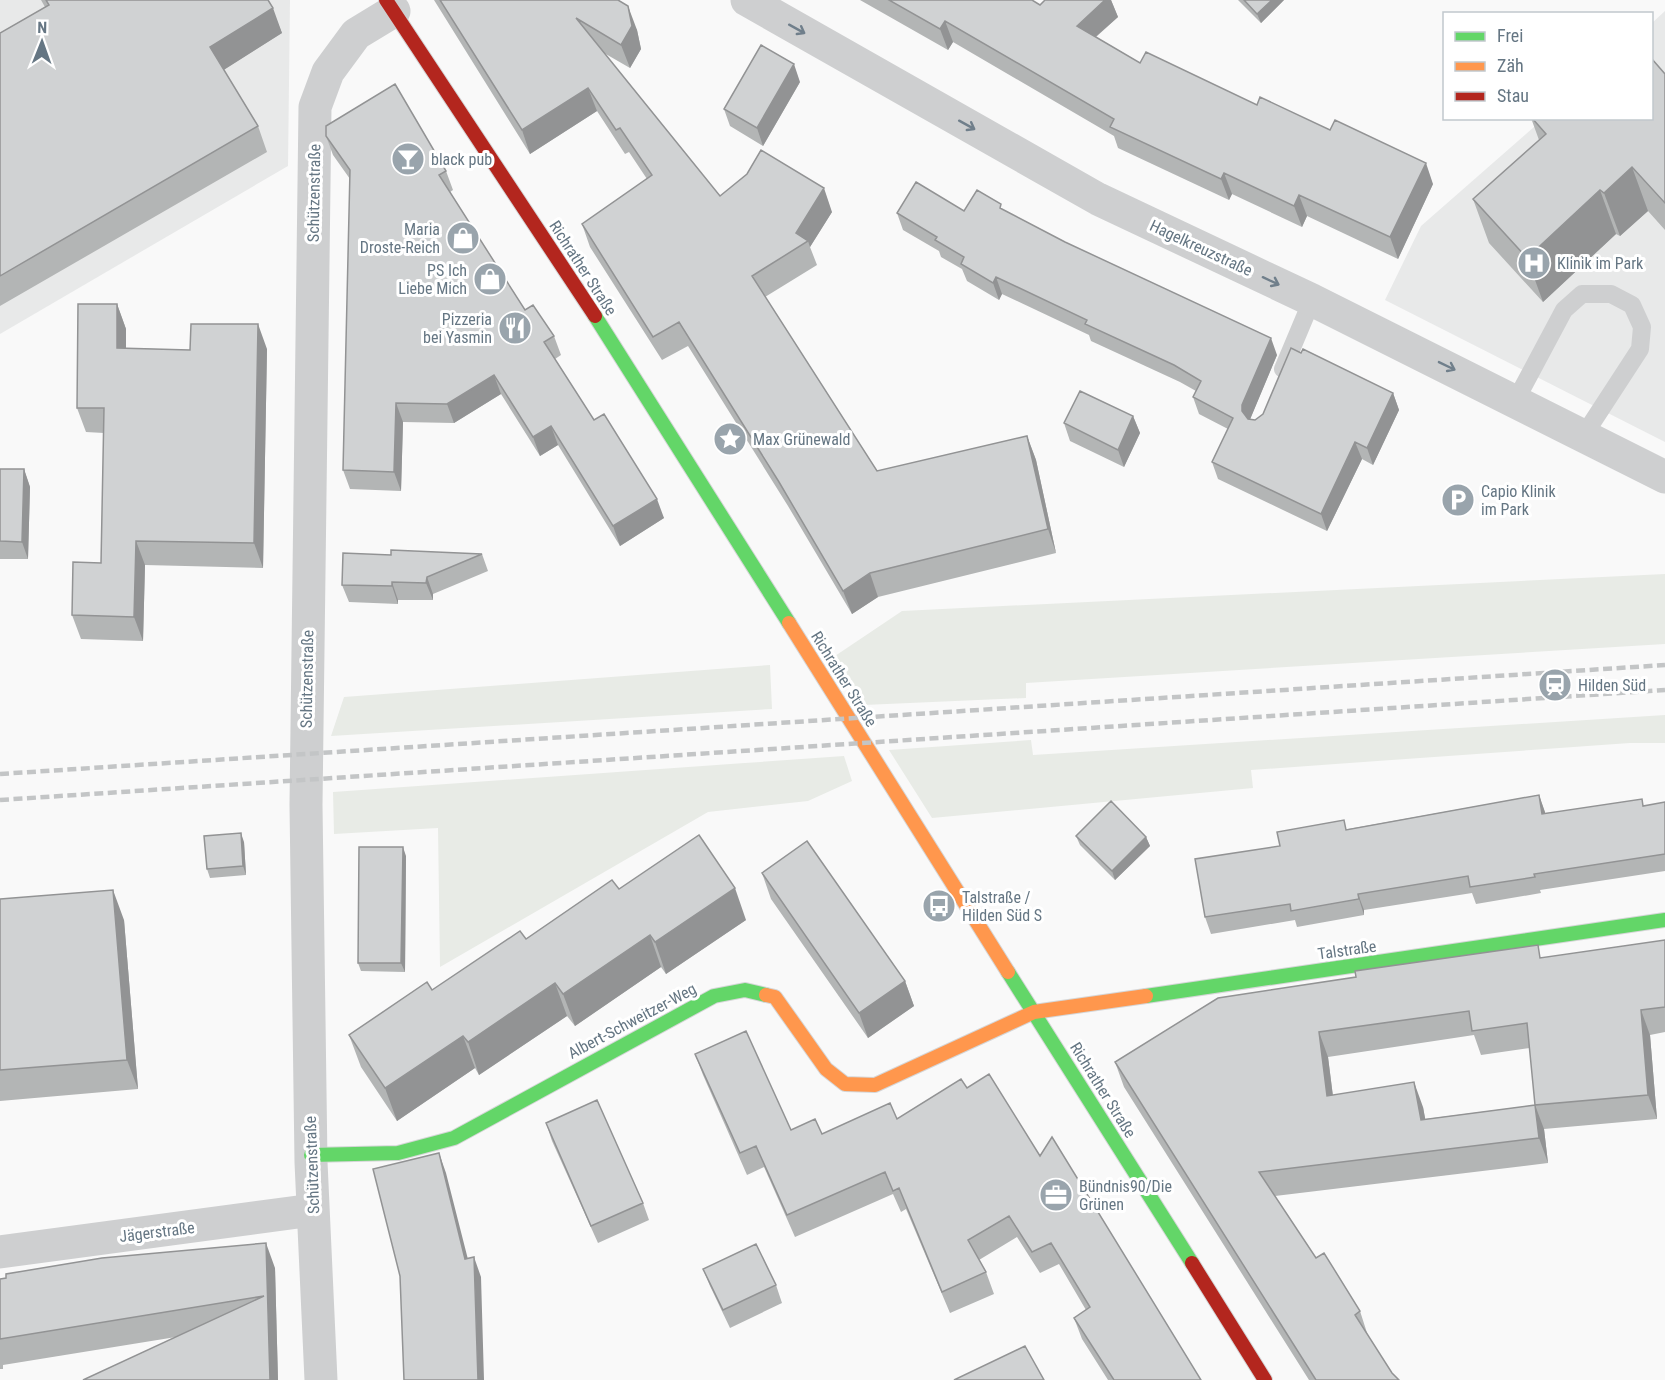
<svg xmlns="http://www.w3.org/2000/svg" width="1665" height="1380" viewBox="0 0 1665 1380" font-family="'Roboto Condensed',sans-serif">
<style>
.built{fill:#e8e9e9}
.green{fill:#e8ebe6}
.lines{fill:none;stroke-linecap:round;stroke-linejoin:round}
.fast-casing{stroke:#d5d6d7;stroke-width:16}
.slow-casing{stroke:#d5d6d7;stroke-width:16}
.jam-casing{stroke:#d5d6d7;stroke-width:16}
.lane{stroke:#cecfd0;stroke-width:18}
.street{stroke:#cecfd0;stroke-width:33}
.fast{stroke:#63d668;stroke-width:14}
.slow{stroke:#ff974d;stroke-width:14}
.jam{stroke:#b3261e;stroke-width:14}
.rail{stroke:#c3c5c6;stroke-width:4.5;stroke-dasharray:9 4.5;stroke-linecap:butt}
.wall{fill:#b3b5b5;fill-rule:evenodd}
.shaded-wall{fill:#929394}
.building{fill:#d0d2d3;stroke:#929394;stroke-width:1.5;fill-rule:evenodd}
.oneway{stroke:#707f8b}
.labels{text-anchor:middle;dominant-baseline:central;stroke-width:6;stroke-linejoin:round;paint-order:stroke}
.poi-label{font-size:16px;fill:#657683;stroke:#fff;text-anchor:start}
.street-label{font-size:16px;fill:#657683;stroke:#fff}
</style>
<rect width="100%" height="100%" fill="#f9f9f9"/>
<path class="built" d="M0,0H290L288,166L0,334Z
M1665,11V442L1385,300L1421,226L1543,119L1652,118V23Z"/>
<path class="green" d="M1665,574V644L1026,683V698L864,705L835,656L902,611Z
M770,665L772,709L331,736L344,697Z
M1665,715V743H1630L1251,770L1253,788L932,818L889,750L1031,740L1033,755Z
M844,756L852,781L808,801L708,812L440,967L438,828L334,834L333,792Z"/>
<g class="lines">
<g class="fast-casing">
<path id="fast" d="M595,316L789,623
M1008,972L1192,1263
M1146,996L1665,920
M311,1155L398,1153L454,1138L714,996L745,990L766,995"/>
</g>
<g class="slow-casing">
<path id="slow" d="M789,623L1008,972
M766,995L775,997L826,1069L845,1084L875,1085L1034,1012L1146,996"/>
</g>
<g class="jam-casing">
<path id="jam" d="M386,0L595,316
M1192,1263L1265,1380"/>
</g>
<path class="lane" d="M1283,369L1312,300
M1516,400L1564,310L1582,294H1611L1632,305L1642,327L1640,349L1584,435"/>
<path class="street" d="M747,0L1098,199L1312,300L1665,477
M0,1252L313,1210
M321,1380L311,1162L306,805L315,107L328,72L356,34L394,11"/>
<use href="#fast" class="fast"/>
<use href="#slow" class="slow"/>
<use href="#jam" class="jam"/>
<path class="rail" d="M0,774L1665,665
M0,800L1665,690"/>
</g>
<path class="wall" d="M41,0H268L282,33L223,70L258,126L267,152L0,306V33L45,7Z
M434,0H618L637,30L641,49L630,68L604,53L720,196L832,212L810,247L817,265L765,297L877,471L1027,436L1036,460L1056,553L878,597L852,614L788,506L688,346L662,360L590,247L582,224L647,179L629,152L625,154L597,111L530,154Z
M860,0H1032L1040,5L1045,0H1111L1118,17L1096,37L1140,63L1257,105L1433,184L1398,259L1307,216L1302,227L1232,194L1229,200L1118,148L1114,136L953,42L948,50Z
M1238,0H1284L1261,23Z
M1665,74V230L1648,211L1620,236L1616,234L1543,302L1489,243L1473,199L1539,140L1531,118H1652Z
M800,82L763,146L730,126L724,109Z
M326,136L446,171L453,190L450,192L525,310L554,336L561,355L555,359L594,420L664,518L620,546L558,445L540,456L501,394L454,423L403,422L401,491L350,489L343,470L350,179L333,155Z
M1003,210L1277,355L1250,419L1255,420L1393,393L1399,410L1373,465L1362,459L1327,531L1218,479L1212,462L1228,429L1199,414L1193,397L1196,391L1180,382L1091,341L1089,335L1002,294L999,300L967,281L962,269L941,257L939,251L903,230L897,213Z
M117,304L126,329V348L190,350L267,349L263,568L145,565L143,641L81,639L72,615L101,563L104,433L86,432L77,408Z
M1133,416L1140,433L1124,467L1070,441L1064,423Z
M0,469H24L30,487L28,559H0Z
M482,554L488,571L433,594V600H398V604L349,602L342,585L391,555Z
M1539,795L1545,813L1644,806L1665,802V871L1540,890L1541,893L1476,904L1472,893L1364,910V915L1297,927L1295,920L1211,934L1205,917L1348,829Z
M1076,836L1146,837L1150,846L1115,880L1080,845Z
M244,842L246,875L210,878L207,869Z
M406,856L405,972L361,971L358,963Z
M762,873L905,981L914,1006L868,1038L771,899Z
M619,889L746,920L666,974L661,967L575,1026L567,1016L479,1075L475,1068L397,1121L361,1067L349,1035Z
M0,899L124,920L138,1089L0,1101Z
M1665,940V1032L1650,1035L1657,1119L1544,1129L1548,1163L1275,1196L1316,1258L1360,1311L1368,1336L1392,1373L1399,1380H1309L1124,1087L1115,1062ZM1474,1035L1481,1055L1530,1048L1535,1105L1425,1119L1423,1107L1333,1096L1328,1057Z
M695,1054L791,1130L822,1134L897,1119L967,1088L1040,1156L1201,1380H1108L1082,1339L1074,1318L1086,1310L1059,1264L1040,1273L1017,1237L979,1260L986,1272L994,1294L950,1313L906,1209L901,1212L893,1194L795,1237L764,1167L747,1175L703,1075Z
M546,1123L643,1203L649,1220L598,1243L552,1141Z
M275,1268L278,1380H83L176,1337L3,1365V1369H0V1279Z
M703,1269L776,1285L782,1303L730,1328L710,1286Z"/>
<path class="shaded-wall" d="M1105,0H1111L1118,17L1084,47L1077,26Z
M1272,0H1284L1261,23L1257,14Z
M628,6L637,30L641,49L630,68L621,45Z
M273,8L282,33L219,73L210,47Z
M945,21L953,42L948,50L940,29Z
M794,64L800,82L763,146L757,128Z
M588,88L597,111L530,154L522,130Z
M1426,163L1433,184L1398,259L1390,237Z
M1632,167L1648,211L1620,236L1604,193Z
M1224,173L1232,194L1229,200L1221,179Z
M824,188L832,212L810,247L808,241L796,233Z
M1600,190L1616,234L1543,302L1527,258Z
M1299,195L1307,216L1302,227L1294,206Z
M996,277L1002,294L999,300L993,283Z
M117,304L126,329V372L117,348Z
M258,324L267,349L263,568L254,543Z
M1271,338L1277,355L1249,422L1242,411V405Z
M494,375L501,394L454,423L447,404Z
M1393,393L1399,410L1373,465L1367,448Z
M396,403L403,422L401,491L394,472Z
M1133,416L1140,433L1124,467L1118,450Z
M551,426L558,445L540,456L533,437Z
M1027,436L1036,460L1056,553L1048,529Z
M1355,442L1362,459L1327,531L1321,514Z
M24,469L30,487L28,559L22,542Z
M657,499L664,518L620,546L613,526Z
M136,541L145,565L143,641L134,617Z
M870,573L878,597L852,614L843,591Z
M427,577L433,594V600L426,583Z
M392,582L398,600V604L392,586Z
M1539,795L1545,812L1548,830L1542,814Z
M241,833L244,842L246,875L243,866Z
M1146,837L1150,846L1115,880L1112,871Z
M403,847L406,856L405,972L401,963Z
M735,888L746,920L666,974L655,942Z
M113,890L124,920L138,1089L127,1060Z
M1358,894L1364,910V915L1359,899Z
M650,935L661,967L575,1026L563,994Z
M905,981L914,1006L868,1038L859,1013Z
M555,983L567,1016L479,1075L468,1042Z
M1641,1010L1650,1035L1657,1119L1648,1095Z
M1319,1032L1328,1057L1336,1121L1327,1096Z
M463,1036L475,1068L397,1121L385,1088Z
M1414,1082L1423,1107L1430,1144L1421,1120Z
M1535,1105L1544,1129L1548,1163L1539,1138Z
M439,1153L446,1173L473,1279L465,1259Z
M266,1243L275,1268L278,1380H270Z
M474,1257L481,1277L484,1380H478Z"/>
<path class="building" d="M46,0H268L273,8L210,47L258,126L0,276V33L49,5Z
M440,0H618L628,6L632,26L621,45L576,18L720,196L747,174L761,150L824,188L796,233L808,241L752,276L877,471L1027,436L1048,529L870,573L843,591L779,482L679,322L653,337L582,224L652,175L620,128L616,130L588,88L522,130Z
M889,0H1032L1040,5L1045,0H1105L1077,26L1140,63L1146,52L1257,105L1260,97L1330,130L1335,120L1426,163L1390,237L1299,195L1294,206L1224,173L1221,179L1110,127L1114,119L945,21L940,29Z
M1244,0H1272L1257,14Z
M761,45L794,64L757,128L724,109Z
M1652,59L1665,74V203L1632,167L1604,193L1600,190L1527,258L1473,199L1546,134L1532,118H1652Z
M395,84L446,171L439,175L525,310L533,305L554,336L544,342L594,420L604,414L657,499L613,526L551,426L533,437L494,375L447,404L396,403L394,472L343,470L350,170L326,136V126Z
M916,182L964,211L977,190L1001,204L1000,208L1065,242L1271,338L1242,405V411L1248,419L1255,420L1263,414L1291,348L1301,353L1303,349L1393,393L1367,448L1355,442L1321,514L1212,462L1233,418L1193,397L1201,381L1174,365L1085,324L1087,320L996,277L993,283L961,264L964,257L935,240L937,237L897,213Z
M78,304H117V348L190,350L191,324H258L254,543L136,541L134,617L72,615L73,562L101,563L104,408H77Z
M1080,391L1133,416L1118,450L1064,423Z
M0,469H24L22,542L0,541Z
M391,550L482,554L427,577L426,583L392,582V586L342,585L343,553L391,555Z
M1539,795L1542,814L1642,799L1643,806L1665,802V854L1534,874L1535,877L1470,887L1468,876L1358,894L1359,899L1291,911L1290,904L1205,917L1195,859L1280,846L1277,832L1344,820L1346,830Z
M1111,801L1146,837L1112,871L1076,836Z
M241,833L243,866L207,869L204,836Z
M699,835L735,888L655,942L650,935L563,994L555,983L468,1042L463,1036L385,1088L349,1035L427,982L432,990L520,931L526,939L612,880L619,889Z
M807,841L905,981L859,1013L762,873Z
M359,847H403L401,963H358Z
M113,890L127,1060L0,1070V899Z
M1665,940V1007L1641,1010L1648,1095L1535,1105L1539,1138L1259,1172L1316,1258L1324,1253L1360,1311L1355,1315L1392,1373L1399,1380H1316L1115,1062L1218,998L1356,977L1355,971L1538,945L1540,958ZM1469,1011L1472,1031L1527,1023L1535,1105L1421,1120L1414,1082L1327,1096L1319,1032Z
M746,1031L791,1130L815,1119L822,1134L890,1103L897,1119L961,1079L967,1088L989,1074L1040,1156L1052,1137L1201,1380H1114L1074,1318L1090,1307L1051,1243L1032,1252L1009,1216L968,1240L986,1272L942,1292L899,1188L893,1191L885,1172L787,1215L756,1146L740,1153L695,1054Z
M597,1100L643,1203L591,1226L546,1123Z
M439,1153L465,1259L474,1257L478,1380H404L400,1276L373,1169Z
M266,1243L270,1380H83L264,1296L0,1339V1279L6,1278V1274L102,1258Z
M756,1244L776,1285L723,1310L703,1269Z
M1025,1346L1044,1380H954Z"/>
<defs><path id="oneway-shaft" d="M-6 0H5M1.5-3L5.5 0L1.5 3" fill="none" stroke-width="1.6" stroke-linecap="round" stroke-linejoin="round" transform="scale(1.5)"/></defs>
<g class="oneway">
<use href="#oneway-shaft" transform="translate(797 29) rotate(29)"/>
<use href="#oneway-shaft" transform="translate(967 125) rotate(29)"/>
<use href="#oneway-shaft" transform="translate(1271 281) rotate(25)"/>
<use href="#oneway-shaft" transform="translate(1447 366) rotate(26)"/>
</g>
<defs>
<g id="bar-disc" transform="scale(1.725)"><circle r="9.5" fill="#99a4ac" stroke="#fff"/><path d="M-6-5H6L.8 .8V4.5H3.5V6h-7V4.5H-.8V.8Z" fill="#fff"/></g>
<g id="shop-disc" transform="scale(1.725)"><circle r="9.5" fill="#99a4ac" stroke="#fff"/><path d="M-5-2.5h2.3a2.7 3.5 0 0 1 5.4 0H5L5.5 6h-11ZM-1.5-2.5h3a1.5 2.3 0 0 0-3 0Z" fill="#fff"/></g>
<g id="hospital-disc" transform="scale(1.725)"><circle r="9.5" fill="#99a4ac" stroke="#fff"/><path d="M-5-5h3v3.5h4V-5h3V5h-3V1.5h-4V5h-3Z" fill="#fff"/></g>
<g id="restaurant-disc" transform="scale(1.725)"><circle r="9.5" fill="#99a4ac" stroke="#fff"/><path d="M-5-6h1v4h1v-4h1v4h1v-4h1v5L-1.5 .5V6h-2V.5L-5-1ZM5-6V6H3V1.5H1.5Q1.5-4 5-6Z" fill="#fff"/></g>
<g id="sight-disc" transform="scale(1.725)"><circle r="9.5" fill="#99a4ac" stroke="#fff"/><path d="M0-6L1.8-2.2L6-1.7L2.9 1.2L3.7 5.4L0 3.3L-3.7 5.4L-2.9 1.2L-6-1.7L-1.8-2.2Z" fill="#fff"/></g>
<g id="parking-disc" transform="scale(1.725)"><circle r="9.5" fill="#99a4ac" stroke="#fff"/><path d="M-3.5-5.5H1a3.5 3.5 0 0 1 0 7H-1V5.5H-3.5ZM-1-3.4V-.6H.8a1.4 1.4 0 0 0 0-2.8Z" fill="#fff"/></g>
<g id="station-disc" transform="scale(1.725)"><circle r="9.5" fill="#99a4ac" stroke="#fff"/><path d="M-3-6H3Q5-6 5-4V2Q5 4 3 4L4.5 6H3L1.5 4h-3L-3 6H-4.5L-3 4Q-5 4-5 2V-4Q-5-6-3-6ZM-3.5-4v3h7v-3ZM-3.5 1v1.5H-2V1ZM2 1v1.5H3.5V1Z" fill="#fff"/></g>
<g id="bus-disc" transform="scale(1.725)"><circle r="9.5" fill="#99a4ac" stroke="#fff"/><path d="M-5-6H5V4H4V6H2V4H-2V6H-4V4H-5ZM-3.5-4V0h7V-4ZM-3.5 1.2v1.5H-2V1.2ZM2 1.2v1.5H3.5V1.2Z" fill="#fff"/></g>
<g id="office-disc" transform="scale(1.725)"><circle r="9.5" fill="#99a4ac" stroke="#fff"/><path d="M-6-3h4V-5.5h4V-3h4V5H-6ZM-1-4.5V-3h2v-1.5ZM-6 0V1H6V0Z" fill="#fff"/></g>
</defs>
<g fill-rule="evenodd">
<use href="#bar-disc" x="408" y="159"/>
<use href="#shop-disc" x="463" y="238"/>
<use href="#hospital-disc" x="1534" y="263"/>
<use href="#shop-disc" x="490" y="279"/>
<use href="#restaurant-disc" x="515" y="328"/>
<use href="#sight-disc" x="730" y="439"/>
<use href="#parking-disc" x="1458" y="500"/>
<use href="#station-disc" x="1555" y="685"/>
<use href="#bus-disc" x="939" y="906"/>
<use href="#office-disc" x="1056" y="1195"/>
</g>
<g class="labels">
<g class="poi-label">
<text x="431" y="159">black pub</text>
<text x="440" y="229" text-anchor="end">Maria<tspan x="440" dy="18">Droste-Reich</tspan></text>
<text x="1557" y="263">Klinik im Park</text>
<text x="467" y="270" text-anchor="end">PS Ich<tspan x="467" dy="18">Liebe Mich</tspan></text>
<text x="492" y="319" text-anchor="end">Pizzeria<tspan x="492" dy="18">bei Yasmin</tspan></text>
<text x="753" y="439">Max Grünewald</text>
<text x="1481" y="491">Capio Klinik<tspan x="1481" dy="18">im Park</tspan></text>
<text x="1578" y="685">Hilden Süd</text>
<text x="962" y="897">Talstraße /<tspan x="962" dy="18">Hilden Süd S</tspan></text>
<text x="1079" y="1186">Bündnis90/Die<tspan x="1079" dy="18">Grünen</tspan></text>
</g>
<g class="street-label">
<text transform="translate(314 193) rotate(-89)">Schützenstraße</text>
<text transform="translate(1201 248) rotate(25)">Hagelkreuzstraße</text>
<text transform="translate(583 268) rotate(57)">Richrather Straße</text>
<text transform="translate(307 679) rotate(-89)">Schützenstraße</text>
<text transform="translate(844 679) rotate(58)">Richrather Straße</text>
<text transform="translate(1347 950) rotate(-8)">Talstraße</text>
<text transform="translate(632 1021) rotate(-28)">Albert-Schweitzer-Weg</text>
<text transform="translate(1103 1090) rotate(58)">Richrather Straße</text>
<text transform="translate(312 1165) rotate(-92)">Schützenstraße</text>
<text transform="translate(157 1232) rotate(-7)">Jägerstraße</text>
</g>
</g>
<rect x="1443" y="12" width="210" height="108" fill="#ffffff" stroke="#c1c8cd" stroke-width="1.5"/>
<rect x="1455" y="32" width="30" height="9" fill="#63d668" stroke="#c1c8cd" stroke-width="1.5"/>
<text x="1497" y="42" font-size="18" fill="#657683">Frei</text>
<rect x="1455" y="62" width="30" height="9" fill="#ff974d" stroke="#c1c8cd" stroke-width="1.5"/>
<text x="1497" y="72" font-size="18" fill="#657683">Zäh</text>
<rect x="1455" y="92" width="30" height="9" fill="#b3261e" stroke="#c1c8cd" stroke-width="1.5"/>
<text x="1497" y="102" font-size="18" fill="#657683">Stau</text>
<g transform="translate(42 42) rotate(1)" stroke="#ffffff" stroke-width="4.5" paint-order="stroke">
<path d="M0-4.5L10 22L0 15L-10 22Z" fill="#657683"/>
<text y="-9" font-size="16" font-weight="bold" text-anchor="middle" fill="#657683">N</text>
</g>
</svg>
